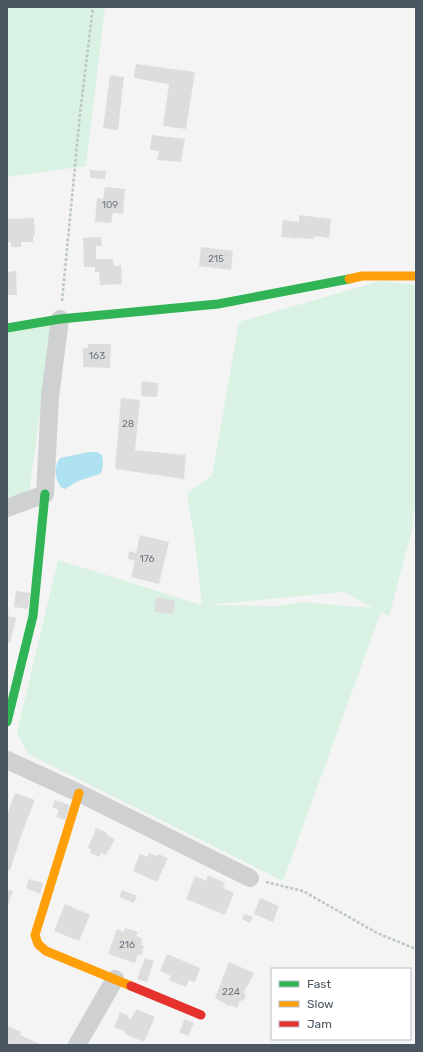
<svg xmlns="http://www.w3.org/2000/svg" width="423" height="1052" viewBox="0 0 423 1052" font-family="Rubik,sans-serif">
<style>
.green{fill:#d9f2e3;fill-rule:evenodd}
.water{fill:#aee2f0}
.building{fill:#ddddde}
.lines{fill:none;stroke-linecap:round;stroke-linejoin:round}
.path{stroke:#bcc7c4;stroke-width:2.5;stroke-dasharray:3 2;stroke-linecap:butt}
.street{stroke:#ced0d2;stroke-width:18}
.fast{stroke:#30b455;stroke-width:9}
.slow{stroke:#ff9f0a;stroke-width:9}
.jam{stroke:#e5322d;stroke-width:9}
.labels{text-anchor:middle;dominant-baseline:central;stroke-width:3.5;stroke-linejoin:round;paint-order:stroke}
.number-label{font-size:10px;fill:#707881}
</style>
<rect width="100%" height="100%" fill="#f4f4f4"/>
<path class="green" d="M7,7H105L86,166L7,177Z
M380,281L416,285V503L412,522L414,523L389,616L381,612L283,881L28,754L17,732L58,560L202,605L194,534L188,503V492L212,476L239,322ZM344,592L373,608L301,602L277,606L208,605Z
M52,321L29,495L7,497V330Z"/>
<path class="water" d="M89,452H97L102,455C103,462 104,468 100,474L78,481L65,489L62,488C55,480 53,468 60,458Z"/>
<path class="building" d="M136,64L195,72L186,129L163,126L169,84L134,78Z
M110,75L124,77L118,130L103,128Z
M152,135L185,139L181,162L157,160L159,151L150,150Z
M90,170L106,171L105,179L90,178Z
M105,187L125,189L123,214L113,213L111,223L95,222L97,198L103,199Z
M299,215L331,219L329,238L314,236L313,239L298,238V239L281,237L283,220L299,222Z
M34,218L35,236H33V242H21V247H11V242L7,243V219Z
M101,237L102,246H96V259H113L114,266L121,265L122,284L100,285L99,272H95V267H84L83,238Z
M201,247L233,251L231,270L199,266Z
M16,271L17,295H7V272Z
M88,344H111L110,368L83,367V348H88Z
M142,381L158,383L157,397L141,396Z
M121,398L140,400L135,450L186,455L184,479L115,469Z
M140,535L169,542L159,584L131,577L135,561L128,559L129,551L136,553Z
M16,591L30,593L28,609L14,607Z
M156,597L175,600L173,614L154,612Z
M7,612H9L8,616L16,618L10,643H7Z
M15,793L35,800L21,836L10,871L7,870V813H8Z
M55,800L70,805L65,820L56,817L59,810L52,807Z
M96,828L106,832L108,836L115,839L106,855L101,853L100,857L90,853L91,849L88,848Z
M149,853L157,856L158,854L168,858L157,882L133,871L140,854L148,857Z
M208,875L225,883L223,888L234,893L225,915L186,899L195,876L206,881Z
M29,879L43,883L40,894L26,888Z
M7,889L13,891L7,908Z
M122,890L137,896L134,903L119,897Z
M260,898L279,906L273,922L254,914Z
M65,904L90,915L79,941L54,931Z
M244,914L253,917L250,923L242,919Z
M125,928L138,932L136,936L141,938L142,941L141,945L144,946L142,955L138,954L135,963L108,954L117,929L124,932Z
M167,954L200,968L195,982L189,980L186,987L169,980L171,976L160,971Z
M145,958L154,961L147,982L137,979Z
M229,962L254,973L247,987H246L244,993L246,997L244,1000L240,1001L237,1008L230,1005L229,1006L215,998Z
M136,1009L155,1017L144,1042L125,1034L126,1032L114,1027L120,1012L129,1016L128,1018L131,1019Z
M185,1019L194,1023L188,1036L179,1032Z
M8,1026L21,1032L20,1035L42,1045H7Z"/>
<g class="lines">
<path class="path" d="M62,301L80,114L93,7
M266,882L303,891L377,933L416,949"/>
<path class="street" d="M7,508L45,494L50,397L60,319
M7,760L79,793L250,878
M77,1045L115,979"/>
<path class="fast" d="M7,328L60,319L218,304L349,279
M7,722L33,616L45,494"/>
<path class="slow" d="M349,279L362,276H416
M79,793L35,935L38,944L46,951L131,986"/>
<path class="jam" d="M131,986L201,1015"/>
</g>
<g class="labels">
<g class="number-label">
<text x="110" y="205">109</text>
<text x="216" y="259">215</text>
<text x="97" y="356">163</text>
<text x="128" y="424">28</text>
<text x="147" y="559">176</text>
<text x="127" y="945">216</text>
<text x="231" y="992">224</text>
</g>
</g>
<rect width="423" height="1052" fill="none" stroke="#4a5661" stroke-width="16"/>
<rect x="271" y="968" width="140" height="72" fill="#ffffff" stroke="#b7bbc0"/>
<rect x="279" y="981" width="20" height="6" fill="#30b455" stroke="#b7bbc0"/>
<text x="307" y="988" font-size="12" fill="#4a5661">Fast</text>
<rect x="279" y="1001" width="20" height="6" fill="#ff9f0a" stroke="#b7bbc0"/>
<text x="307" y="1008" font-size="12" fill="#4a5661">Slow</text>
<rect x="279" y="1021" width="20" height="6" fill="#e5322d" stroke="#b7bbc0"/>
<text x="307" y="1028" font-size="12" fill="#4a5661">Jam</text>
</svg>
